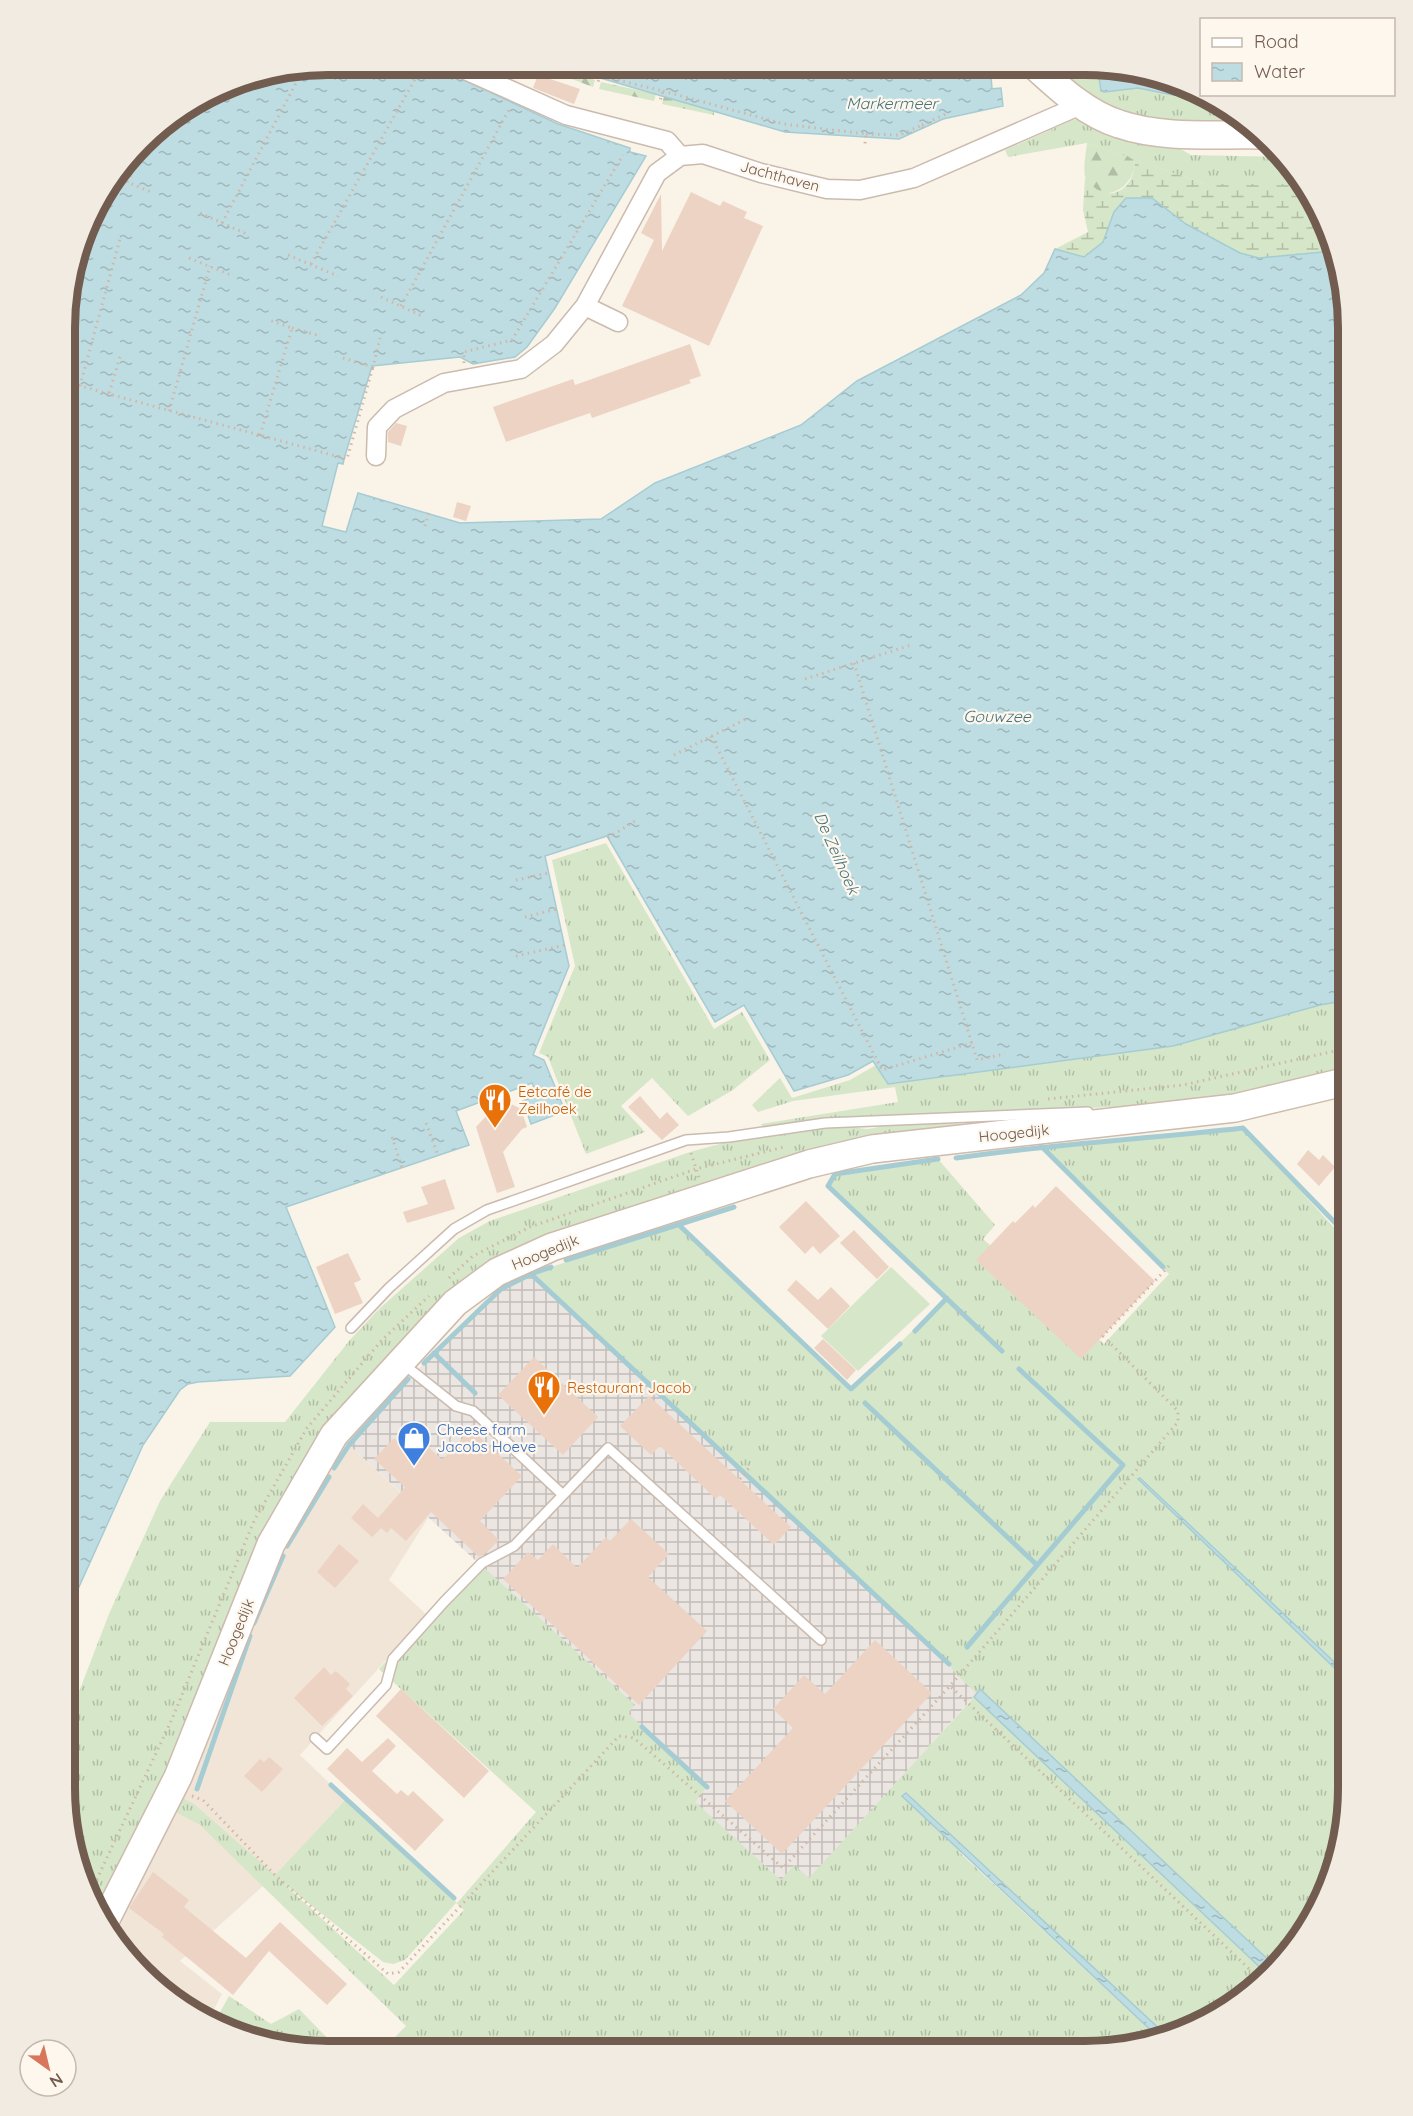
<svg xmlns="http://www.w3.org/2000/svg" width="1413" height="2116" viewBox="0 0 1413 2116" font-family="Quicksand,sans-serif">
<style>
.residential{fill:#f1e5d7}
.industrial{fill:url(#industrial-grid)}
.grass{fill:url(#grass-tufts);fill-rule:evenodd}
.forest{fill:url(#forest-firs)}
.wetland{fill:url(#wetland-marsh)}
.park{fill:url(#park-crowns)}
.garden{fill:#d5e7c8}
.water{fill:url(#water-ripples);stroke:#a6ccd3;stroke-width:1.5}
.lines{fill:none;stroke-linecap:round;stroke-linejoin:round}
.stream{stroke:#a6ccd3;stroke-width:5}
.building{fill:#edd3c3}
.lane-casing{stroke:#cbbbaf;stroke-width:12}
.street-casing{stroke:#cbbbaf;stroke-width:21}
.secondary-casing{stroke:#cebbad;stroke-width:30}
.path{stroke:#d2b6a6;stroke-width:3;stroke-dasharray:1.5 4.5;stroke-linecap:butt}
.lane{stroke:#fff;stroke-width:9}
.street{stroke:#fff;stroke-width:18}
.secondary{stroke:#fff;stroke-width:27}
.labels{text-anchor:middle;dominant-baseline:central;stroke-width:4.5;stroke-linejoin:round;paint-order:stroke}
.street-label{font-size:15px;fill:#725b4f;stroke:#fdf7ee}
.food-label{font-size:15px;fill:#c56008;stroke:#fdf7ee;text-anchor:start}
.shop-label{font-size:15px;fill:#366cbe;stroke:#fdf7ee;text-anchor:start}
.water-label{font-size:16px;font-style:italic;fill:#47747c;stroke:#fdf7ee}
.rim{fill:none;stroke:#725b4f;stroke-width:8}
</style>
<defs>
<pattern id="industrial-grid" width="8" height="8" patternUnits="userSpaceOnUse" patternTransform="scale(1.5)"><rect width="8" height="8" fill="#ebe6e1"/><path d="M0 4h8M4 0v8" fill="none" stroke="#c3bdb9"/></pattern>
<pattern id="grass-tufts" width="24" height="20" patternUnits="userSpaceOnUse" patternTransform="scale(1.5)"><rect width="24" height="20" fill="#d5e7c8"/><path d="M3 7l-1-3M5 7V3M7 7l1-3M15 17l-1-3M17 17v-4M19 17l1-3" fill="none" stroke="#b1bea5"/></pattern>
<pattern id="forest-firs" width="22" height="20" patternUnits="userSpaceOnUse" patternTransform="scale(1.5)"><rect width="22" height="20" fill="#d5e7c8"/><path d="M5 1l3.5 6h-7zM16 11l3.5 6h-7z" fill="#b1bea5"/></pattern>
<pattern id="wetland-marsh" width="20" height="14" patternUnits="userSpaceOnUse" patternTransform="scale(1.5)"><rect width="20" height="14" fill="#d5e7c8"/><path d="M1 5h8M5 5V1M11 12h8M15 12V8" fill="none" stroke="#b1bea5"/></pattern>
<pattern id="park-crowns" width="20" height="18" patternUnits="userSpaceOnUse" patternTransform="scale(1.5)"><rect width="20" height="18" fill="#d5e7c8"/><path d="M2 6a3 3 0 1 1 6 0M12 15a3 3 0 1 1 6 0" fill="none" stroke="#b1bea5"/></pattern>
<pattern id="water-ripples" width="26" height="14" patternUnits="userSpaceOnUse" patternTransform="scale(1.5)"><rect width="26" height="14" fill="#bedde2"/><path d="M2 4q2-2 4 0t4 0M15 11q2-2 4 0t4 0" fill="none" stroke="#9fb6ba"/></pattern>
</defs>
<rect width="100%" height="100%" fill="#faf3e8"/>
<path class="residential" d="M334,1435L349,1445L428,1518L389,1580L427,1615L300,1755L346,1799L275,1875L180,1961L222,1994L208,2021L168,1997L119,1949L104,1923Z"/>
<path class="industrial" d="M531,1274L949,1664L977,1693L809,1879L781,1880L694,1802L707,1787L627,1713L634,1705L349,1445L408,1379L501,1289Z"/>
<path class="grass" d="M1055,67H1090L1091,71L1098,70L1101,90L1104,92L1138,88L1173,95L1209,98L1246,119L1254,127L1189,124L1116,112L1086,94Z
M1083,118L1172,144L1191,155L1284,157L1294,168L1304,184H1205L1087,143L1008,157L1005,150L1073,120Z
M606,843L714,1029L742,1012L770,1060L733,1090L688,1116L652,1078L621,1106L645,1132L586,1154L548,1057L539,1053L575,966L552,860Z
M1348,1000V1074L1161,1110L1112,1107L825,1118L763,1128L761,1124L898,1102L895,1087L793,1101L758,1112L752,1105L780,1078L792,1098L850,1080L876,1065L888,1084L1173,1046L1320,1005Z
M887,1123L1007,1124L983,1132L669,1202L442,1305L373,1372L321,1439L100,1915L85,1889L65,1788V1728L109,1614L160,1501L210,1422H285L349,1341L379,1309L459,1238L490,1221L690,1152L731,1141L848,1125C863,1130 872,1131 887,1123Z
M1243,1128L1348,1243V1806C1344,1828 1342,1852 1334,1873C1311,1942 1239,2021 1166,2035L983,1865L958,1851L1158,2037L1086,2051L382,2050L406,2026L200,1825L172,1810L179,1796L194,1804L275,1875L346,1799L457,1903L536,1812L379,1669L478,1562L635,1705L628,1713L707,1787L695,1802L781,1880L794,1865L809,1878L974,1697L1193,1899L954,1672L949,1664L531,1274L678,1224L851,1389L946,1299L828,1186L835,1174L938,1159L995,1225L983,1239L1104,1344L1169,1274L1041,1146ZM284,1884L383,1962L393,1964L405,1960L456,1903L464,1910L394,1985Z
M229,1996L271,2024L299,2009L338,2049C305,2049 238,2045 214,2023Z"/>
<path class="forest" d="M534,65H548L595,80L593,87Z
M601,82L656,94L654,101L599,89Z
M664,96L714,111V115L662,104Z
M1087,143L1131,158L1135,163C1131,198 1090,203 1085,176C1083,166 1086,153 1087,143Z"/>
<path class="wetland" d="M1131,158L1205,184H1304L1328,227L1333,251C1310,254 1283,262 1259,258C1235,254 1208,238 1188,225C1164,210 1157,197 1126,198L1114,212L1103,242L1084,257L1055,249L1088,232L1083,210L1085,178C1104,204 1132,195 1135,163Z"/>
<path class="park" d="M467,65H509L501,83Z"/>
<path class="garden" d="M891,1267L930,1304L858,1371L821,1336Z"/>
<path class="water" d="M328,65H432L558,124L630,148V152L646,156L555,308L527,347L515,357L473,364L460,357L372,366L344,459L343,464L338,463L322,526L346,532L358,493L460,523L601,519L655,483L801,425L857,381L1021,295L1044,273L1055,249L1084,257L1103,242L1114,212L1126,198H1152L1186,224L1240,253L1259,258L1333,251L1348,328V1000L1320,1005L1173,1046L888,1084L873,1061L848,1075L794,1091L744,1005L715,1022L607,836L545,856L569,966L533,1055L544,1060L565,1111L531,1124L523,1101L537,1095L532,1083L456,1111L469,1145L286,1207L335,1327L290,1376L198,1382L188,1384L180,1390L143,1445L65,1618L67,293L100,196L154,130L243,79Z
M556,65L1060,67L991,77L992,88L990,89L1001,88L1003,106L943,119L899,139L785,132Z
M1090,67C1132,67 1174,78 1209,98L1173,95L1138,88L1104,92L1101,91L1098,71H1091Z
M1140,1478L1348,1675V1681L1138,1479Z
M980,1689L1275,1966L1267,1974L974,1697Z
M906,1793L1166,2035L1158,2037L902,1796Z"/>
<g class="lines">
<path class="stream" d="M1041,1146L1163,1267
M956,1158C1051,1144 1147,1139 1243,1128L1348,1236
M938,1159L835,1174L828,1186L1002,1351
M678,1224L851,1389L900,1344
M566,1260L734,1207
M531,1274L949,1664
M915,1331L946,1299
M434,1353L475,1393
M424,1363L501,1289L531,1274L551,1267
M865,1403L1037,1565
M334,1468L349,1445L408,1379
M287,1546L329,1477
M254,1623L283,1556
M967,1647L1123,1465L1019,1369
M642,1727L707,1787
M331,1785L454,1898
M197,1789L250,1636"/>
</g>
<path class="building" d="M538,75L580,89L574,104L533,88Z
M691,192L720,206L723,201L747,212L744,218L763,226L709,346L622,306L654,240L641,233L661,194L662,251Z
M690,344L701,376L689,380L691,383L592,418L590,413L506,442L493,407L573,379L575,385Z
M396,423L407,426L401,446L388,442V432Z
M457,502L471,506L466,521L453,517Z
M640,1096L660,1119L667,1112L679,1125L662,1140L628,1107Z
M482,1098L509,1103L521,1109L527,1127L522,1129L503,1152L515,1187L497,1193L476,1127L488,1114Z
M1308,1150L1319,1160L1323,1155L1335,1167L1319,1186L1297,1164Z
M445,1179L455,1209L407,1223L403,1212L428,1204L421,1187Z
M1056,1186L1155,1281L1081,1359L976,1260L1013,1221L1015,1223L1033,1205L1035,1208Z
M806,1201L840,1236L820,1254L813,1246L805,1254L779,1227Z
M854,1230L889,1267L877,1279L840,1243Z
M348,1253L361,1280L354,1283L363,1303L335,1314L316,1267Z
M796,1280L818,1300L831,1287L850,1306L828,1329L787,1290Z
M823,1339L856,1370L847,1380L814,1348Z
M534,1357L598,1417L563,1455L498,1395Z
M649,1396L791,1527L774,1545L720,1495L716,1499L660,1446L651,1455L620,1426Z
M471,1429L522,1476L480,1521L499,1540L486,1553L479,1557L431,1512L406,1541L391,1528L387,1533L381,1528L372,1537L351,1518L363,1504L378,1518L405,1487L374,1459L394,1438L405,1449L417,1436L442,1460Z
M631,1519L669,1554L648,1577L707,1631L639,1705L503,1579L528,1552L538,1560L553,1544L577,1568L606,1537L610,1541Z
M339,1544L359,1561L335,1588L317,1572Z
M875,1640L932,1693L782,1854L725,1801L793,1728L773,1709L804,1675L825,1694Z
M324,1667L331,1675L336,1671L350,1684L346,1689L353,1696L322,1726L294,1698Z
M401,1689L489,1771L464,1798L376,1716Z
M388,1738L396,1746L372,1771L397,1794L401,1790L408,1796L413,1791L444,1820L415,1851L327,1769L347,1748L362,1762Z
M269,1757L283,1769L262,1792L244,1776L260,1759L264,1762Z
M153,1872L189,1900L184,1907L246,1958L280,1922L347,1984L327,2005L269,1951L233,1995L162,1937L164,1934L129,1908Z"/>
<g class="lines">
<g class="lane-casing">
<path id="lane" d="M351,1328L389,1288L454,1229L487,1210L686,1140L729,1137L825,1123L1088,1112
M402,1363L456,1406L473,1411L563,1495L608,1448L821,1640
M315,1738L327,1749L386,1685L393,1659L444,1602L482,1563L514,1546L563,1495"/>
</g>
<g class="street-casing">
<path id="street" d="M454,65L566,115L667,141L680,156
M585,306L618,322
M376,456L377,427L394,409L444,383L521,369L554,344L585,306L657,173L680,156L703,154L761,173L827,189L860,190L914,178L1081,105"/>
</g>
<g class="secondary-casing">
<path id="secondary" d="M1036,67C1060,89 1087,114 1119,124C1163,139 1215,134 1261,135
M104,1923L178,1777L271,1544L334,1435L455,1303L497,1272L552,1247L809,1164L872,1149L1235,1108L1348,1081"/>
</g>
<path class="path" d="M564,65L600,76L597,85
M529,67L530,65
M600,76L663,91L660,101
M663,91L784,124L866,134L865,144
M922,125L948,113
M866,134L900,135L922,125L924,131
M115,177L151,192
M127,182L157,128
M200,213L249,235
M222,223L304,68
M288,255L338,276
M189,258L233,276
M311,264L423,65
M381,297L422,316
M401,306L510,108
M292,328L317,335
M120,357L109,394L347,459L373,367
M343,358L373,367L380,338
M464,363V352L512,340L623,155
M67,382L109,394
M80,386L121,235
M169,411L210,266
M260,435L292,328L269,320
M425,526L429,512
M854,663L977,1060L1005,1054
M805,679L911,645
M711,736L882,1070L972,1043
M674,755L748,718
M608,838L635,821
M516,880L549,873
M525,917L557,909
M516,956L565,945
M1048,1099L1183,1085L1348,1048
M426,1123L438,1155
M392,1137L402,1168
M691,1153L699,1178
M1169,1266L1103,1336L1178,1411V1422L950,1686L1261,1980
M449,1278L473,1256L530,1227L696,1169L784,1147
M740,1479L749,1468
M192,1796L203,1800L275,1875L388,1974L399,1972L619,1736L634,1738L783,1868L950,1686
M89,1896L172,1719L254,1521L307,1428L382,1340L429,1296"/>
<use href="#lane" class="lane"/>
<use href="#street" class="street"/>
<use href="#secondary" class="secondary"/>
</g>
<defs>
<g id="restaurant-pin" transform="scale(1.725)"><path d="M0 17L-7.5 6A9.5 9.5 0 1 1 7.5 6Z" fill="#e8710a" stroke="#fdf7ee"/><path d="M-5-6h1v4h1v-4h1v4h1v-4h1v5L-1.5 .5V6h-2V.5L-5-1ZM5-6V6H3V1.5H1.5Q1.5-4 5-6Z" fill="#fff"/></g>
<g id="shop-pin" transform="scale(1.725)"><path d="M0 17L-7.5 6A9.5 9.5 0 1 1 7.5 6Z" fill="#3f7fe0" stroke="#fdf7ee"/><path d="M-5-2.5h2.3a2.7 3.5 0 0 1 5.4 0H5L5.5 6h-11ZM-1.5-2.5h3a1.5 2.3 0 0 0-3 0Z" fill="#fff"/></g>
</defs>
<g fill-rule="evenodd">
<use href="#restaurant-pin" x="495" y="1100"/>
<use href="#restaurant-pin" x="544" y="1387"/>
<use href="#shop-pin" x="414" y="1438"/>
</g>
<g class="labels">
<g class="street-label">
<text transform="translate(780 176) rotate(15)">Jachthaven</text>
<text transform="translate(1014 1133) rotate(-6)">Hoogedijk</text>
<text transform="translate(545 1252) rotate(-22)">Hoogedijk</text>
<text transform="translate(236 1632) rotate(-68)">Hoogedijk</text>
</g>
<g class="food-label">
<text x="518" y="1091">Eetcafé de<tspan x="518" dy="17">Zeilhoek</tspan></text>
<text x="567" y="1387">Restaurant Jacob</text>
</g>
<g class="shop-label">
<text x="437" y="1429">Cheese farm<tspan x="437" dy="17">Jacobs Hoeve</tspan></text>
</g>
<g class="water-label">
<text x="892" y="103">Markermeer</text>
<text x="997" y="716">Gouwzee</text>
<text transform="translate(837 853) rotate(66)">De Zeilhoek</text>
</g>
</g>
<path d="M0 0H1413V2116H0ZM328 75H1085A253 253 0 0 1 1338 328V1788A253 253 0 0 1 1085 2041H328A253 253 0 0 1 75 1788V328A253 253 0 0 1 328 75Z" fill="#f2ebe1" fill-rule="evenodd"/>
<path class="rim" d="M328 75H1085A253 253 0 0 1 1338 328V1788A253 253 0 0 1 1085 2041H328A253 253 0 0 1 75 1788V328A253 253 0 0 1 328 75Z"/>
<rect x="1200" y="18" width="195" height="78" fill="#fdf7ee" stroke="#c5b9ae" stroke-width="1.5"/>
<rect x="1212" y="38" width="30" height="9" fill="#ffffff" stroke="#c5b9ae" stroke-width="1.5"/>
<text x="1254" y="48" font-size="18" fill="#725b4f">Road</text>
<rect x="1212" y="63" width="30" height="18" fill="url(#water-ripples)" stroke="#c5b9ae" stroke-width="1.5"/>
<text x="1254" y="78" font-size="18" fill="#725b4f">Water</text>
<g transform="translate(48 2068) rotate(146)"><circle r="28" fill="#fdf7ee" stroke="#c5b9ae" stroke-width="1.5"/>
<path d="M0-4.5L10 22L0 15L-10 22Z" fill="#d8755a"/>
<text y="-9" font-size="16" font-weight="bold" text-anchor="middle" fill="#725b4f">N</text>
</g>
</svg>
